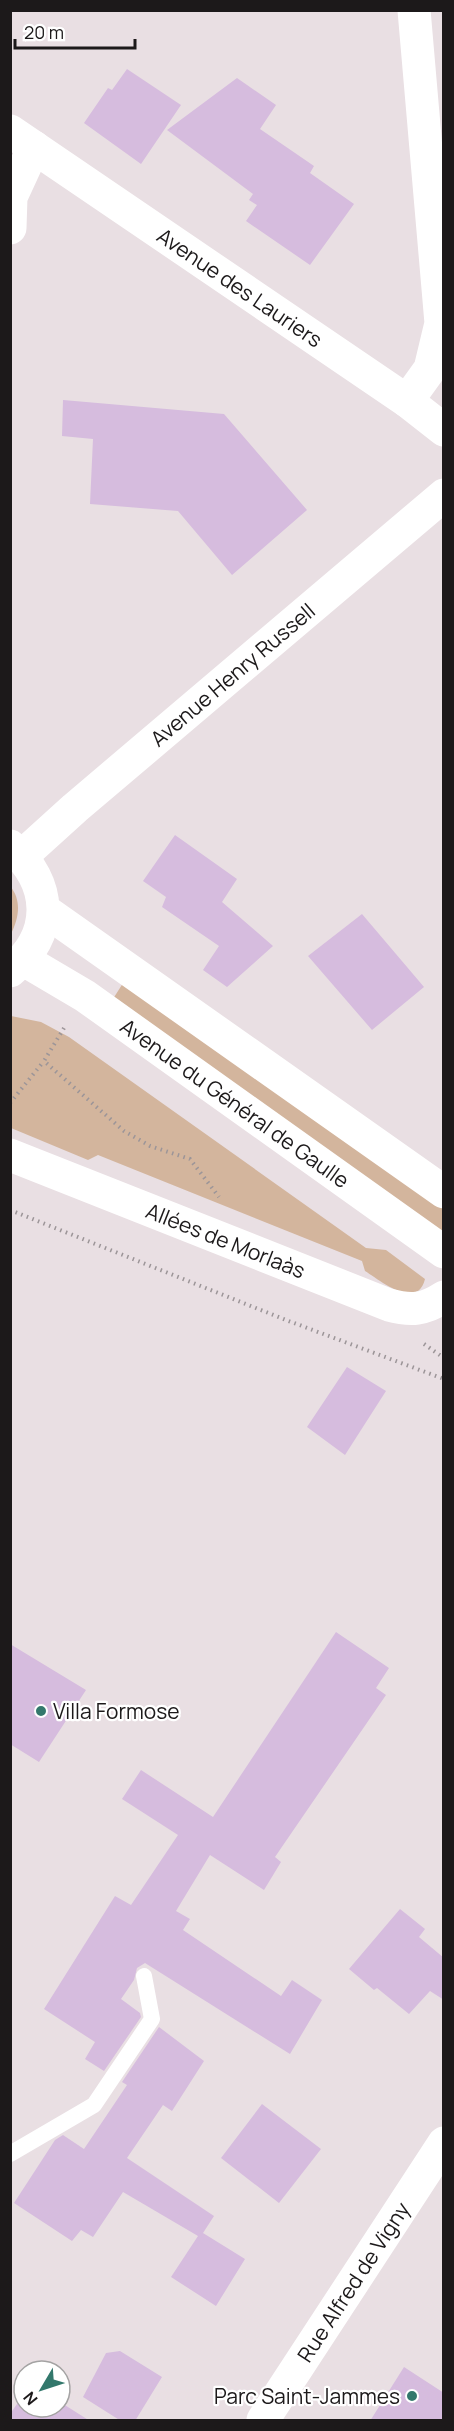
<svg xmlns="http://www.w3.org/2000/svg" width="454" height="2431" viewBox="0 0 454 2431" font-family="Manrope,sans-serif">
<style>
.green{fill:#d3b59d}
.building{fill:#d6bcde}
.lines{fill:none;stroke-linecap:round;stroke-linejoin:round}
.path{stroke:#9c9598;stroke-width:4;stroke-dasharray:1.5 4.5;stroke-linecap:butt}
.service{stroke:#fff;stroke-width:16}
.minor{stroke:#fff;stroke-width:33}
.tertiary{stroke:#fff;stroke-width:33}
.secondary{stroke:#fff;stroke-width:33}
.poi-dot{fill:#33786c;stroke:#fff;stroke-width:2}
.labels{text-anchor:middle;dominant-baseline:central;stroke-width:4.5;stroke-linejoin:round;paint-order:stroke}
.street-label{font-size:21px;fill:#1c191a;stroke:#fff}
.poi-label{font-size:21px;fill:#1c191a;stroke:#fff;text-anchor:start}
</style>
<rect width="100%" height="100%" fill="#e9dfe3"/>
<path class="green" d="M10,886C22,900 19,918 11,934Z
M125,980L443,1205V1237L111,1002Z
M11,1016L41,1022L69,1037L366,1248L386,1250L425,1279C417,1311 381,1281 365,1271L362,1261L98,1155L88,1160L11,1128Z"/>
<path class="building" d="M127,69L181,105L141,164L84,123L108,88L112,90Z
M237,78L276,105L260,129L314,166L310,173L354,204L310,265L246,221L257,205L249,200L253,194L167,130Z
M63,400L224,414L307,510L232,575L178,511L90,504L93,439L62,436Z
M175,835L237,879L222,902L273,946L227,987L203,970L219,946L162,907L166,897L143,881Z
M362,914L424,987L372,1030L308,956Z
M347,1367L386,1391L345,1455L307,1427Z
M336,1632L389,1668L376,1688L386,1695L275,1857L281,1862L264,1890L210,1855L176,1911L190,1919L183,1930L281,1996L292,1980L322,2000L290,2054L145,1963L137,1968L134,1980L121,1999L140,2013L141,2017L104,2071L85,2059L95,2042L44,2009L115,1896L131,1905L178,1835L122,1799L141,1770L213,1817Z
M10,1644L86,1690L39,1762L10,1744Z
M400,1909L425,1929L419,1937L444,1958V2000L430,1991L409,2014L377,1988L374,1990L349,1969Z
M159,2027L204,2061L172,2111L163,2105L127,2158L214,2216L203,2233L245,2259L216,2306L171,2277L198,2236L123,2192L93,2237L81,2230L72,2241L14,2203L55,2140L63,2135L84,2149L127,2085L122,2082Z
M262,2104L321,2149L279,2203L221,2158Z
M120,2351L162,2377L135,2421H121L83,2397L106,2353Z
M404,2367L444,2393V2421H370Z
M24,2394V2407H60V2402L90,2421H10V2414Z"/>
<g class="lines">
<path class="path" d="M64,1028L44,1061L124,1131L150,1146L190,1159L219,1197
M10,1103L44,1061
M10,1210L286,1320L444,1379
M424,1344L444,1358"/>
<path class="service" d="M10,2154L94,2105L152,2019L144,1976"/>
<g class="minor">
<path id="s1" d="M10,131L407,401L444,430"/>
<path d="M10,228L11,197L34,147"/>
<path d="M407,401L430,369L441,323L414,10"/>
<path id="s2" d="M263,2420L444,2143"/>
</g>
<g class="tertiary">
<path id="s3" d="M22,856L75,808L444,495"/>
<path id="s4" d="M10,1155L389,1305C411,1311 424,1310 444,1297"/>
</g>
<g class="secondary">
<path d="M10,846C53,883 55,935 10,971"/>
<path d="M44,910L444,1192"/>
<path id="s5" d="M24,960L85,996L444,1252"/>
</g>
</g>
<g class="poi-dot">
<circle cx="41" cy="1711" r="6"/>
<circle cx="412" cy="2396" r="6"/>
</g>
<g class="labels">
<g class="street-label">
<text stroke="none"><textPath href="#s1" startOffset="278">Avenue des Lauriers</textPath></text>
<text stroke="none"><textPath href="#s3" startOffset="278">Avenue Henry Russell</textPath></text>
<text stroke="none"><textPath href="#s5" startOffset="255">Avenue du Général de Gaulle</textPath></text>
<text stroke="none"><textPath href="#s4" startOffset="232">Allées de Morlaàs</textPath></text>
<text stroke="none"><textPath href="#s2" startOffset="165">Rue Alfred de Vigny</textPath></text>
</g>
<g class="poi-label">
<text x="53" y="1711">Villa Formose</text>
<text x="400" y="2396" text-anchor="end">Parc Saint-Jammes</text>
</g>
</g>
<rect width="454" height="2431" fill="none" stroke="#1c191a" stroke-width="24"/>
<g transform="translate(42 2389) rotate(231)"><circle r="28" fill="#ffffff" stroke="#a4a3a3" stroke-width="1.5"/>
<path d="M0-4.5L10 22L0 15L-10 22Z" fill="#33786c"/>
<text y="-9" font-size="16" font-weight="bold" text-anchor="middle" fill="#1c191a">N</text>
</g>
<path d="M15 39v9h120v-9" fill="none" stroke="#1c191a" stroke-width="3"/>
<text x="24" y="39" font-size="18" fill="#1c191a" stroke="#ffffff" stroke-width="4.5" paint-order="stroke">20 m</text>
</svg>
